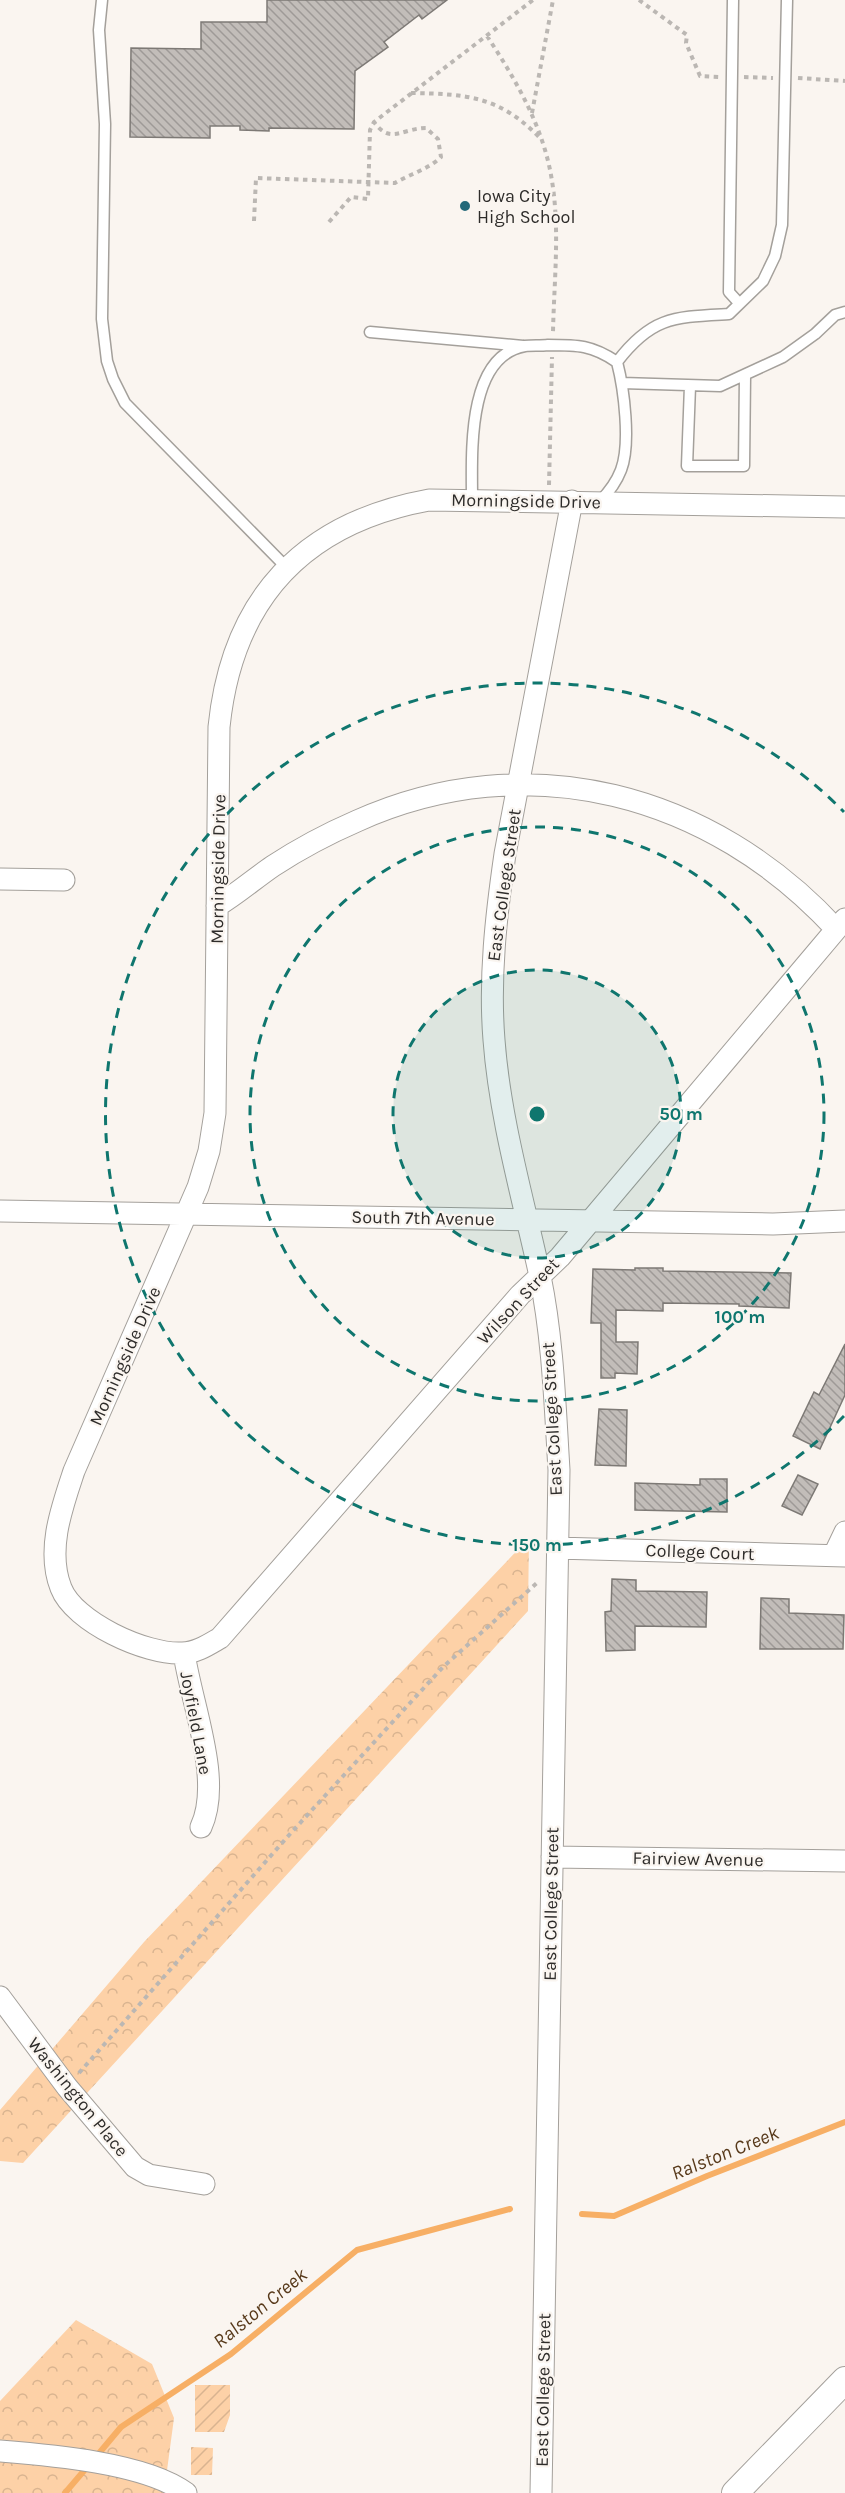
<svg xmlns="http://www.w3.org/2000/svg" width="845" height="2493" viewBox="0 0 845 2493" font-family="Karla,sans-serif">
<style>
.forest{fill:url(#forest-crowns)}
.garden{fill:url(#garden-furrows)}
.lines{fill:none;stroke-linecap:round;stroke-linejoin:round}
.stream{stroke:#f7af65;stroke-width:6}
.building{fill:url(#building-back-hatch);stroke:#7d7975;stroke-width:1.5}
.service-casing{stroke:#a4a09b;stroke-width:13}
.minor-casing{stroke:#a4a09b;stroke-width:23}
.tertiary-casing{stroke:#a4a09b;stroke-width:28}
.path{stroke:#bbb7b3;stroke-width:4;stroke-dasharray:4.5 4.5;stroke-linecap:butt}
.service{stroke:#fff;stroke-width:10}
.minor{stroke:#fff;stroke-width:21}
.tertiary{stroke:#fff;stroke-width:26}
.ring{fill:none;stroke:#0f766e;stroke-width:3;stroke-dasharray:10 8}
.poi-dot{fill:#246979;stroke:#faf5f0;stroke-width:2}
.labels{text-anchor:middle;dominant-baseline:central;stroke-width:4.5;stroke-linejoin:round;paint-order:stroke}
.poi-label{font-size:18px;fill:#2e2c2a;stroke:#faf5f0;text-anchor:start}
.street-label{font-size:18px;fill:#2e2c2a;stroke:#faf5f0}
.water-label{font-size:20px;font-style:italic;fill:#57391a;stroke:#faf5f0}
.centre{fill:#0f766e;stroke:#faf5f0;stroke-width:3}
.ring-label{font-size:18px;text-anchor:middle;font-weight:bold;fill:#0f766e;stroke:#faf5f0;stroke-width:4.5;stroke-linejoin:round;paint-order:stroke}
</style>
<defs>
<pattern id="forest-crowns" width="20" height="18" patternUnits="userSpaceOnUse" patternTransform="scale(1.5)"><rect width="20" height="18" fill="#fdd1a7"/><path d="M2 6a3 3 0 1 1 6 0M12 15a3 3 0 1 1 6 0" fill="none" stroke="#d9b490"/></pattern>
<pattern id="garden-furrows" width="10" height="10" patternUnits="userSpaceOnUse" patternTransform="scale(1.5)"><rect width="10" height="10" fill="#fdd1a7"/><path d="M-1 1l2-2M0 10L10 0M9 11l2-2" fill="none" stroke="#d9b490"/></pattern>
<pattern id="building-back-hatch" width="6" height="6" patternUnits="userSpaceOnUse" patternTransform="scale(1.5)"><rect width="6" height="6" fill="#c2bdb9"/><path d="M-1 5l2 2M0 0l6 6M5-1l2 2" fill="none" stroke="#9e9a97"/></pattern>
</defs>
<rect width="100%" height="100%" fill="#faf5f0"/>
<path class="forest" d="M529,1538L528,1611L23,2163L0,2161V2110L144,1942Z
M76,2320L152,2364L174,2418L164,2493H0V2401Z"/>
<path class="garden" d="M195,2385H230V2415L224,2432H195Z
M191,2447L213,2448L212,2475H191Z"/>
<g class="lines">
<path class="stream" d="M582,2214L614,2216L707,2176L845,2122
M95,2458L121,2427L231,2354L357,2250L510,2209
M65,2493L88,2466"/>
</g>
<path class="building" d="M267,0H447L422,19L419,15L384,42L388,47L355,71L354,129L269,128V131L240,130V126H210V138L130,137L131,48L201,49V22H267Z
M635,1268H663V1271L791,1273L789,1308L739,1306V1304L663,1303V1311L616,1310V1342H638L637,1374L615,1373V1378H601V1323H591L593,1269L635,1270Z
M845,1344V1395L820,1449L793,1436L814,1392L819,1395Z
M599,1409L627,1410L626,1466L595,1465Z
M798,1475L818,1484L802,1515L782,1506Z
M700,1479H727V1512L635,1510V1483L700,1485Z
M612,1579L636,1580V1591L707,1592L706,1627L635,1626V1650L606,1651L605,1612L611,1611Z
M761,1598L789,1599V1613L844,1615L843,1649H760Z"/>
<g class="lines">
<g class="service-casing">
<path id="service" d="M102,0L99,30L105,124L102,319L107,361L113,379L125,403L288,569
M733,0L729,292L739,303
M370,332L523,346
M617,362C652,316 675,317 729,314L763,281L775,256L782,225L787,0
M622,383L720,386L783,357L815,334L835,315L845,312
M690,386L687,466H744L745,376
M472,499C472,455 466,356 525,346C532,345 540,346 548,345C578,345 592,345 617,362C624,389 631,444 621,470C616,483 609,492 600,501"/>
</g>
<g class="minor-casing">
<path id="minor" d="M845,507L429,500C303,523 232,599 219,727L215,1113L209,1151L198,1187L74,1471C62,1507 46,1550 61,1588C74,1622 146,1655 182,1653C196,1653 208,1645 220,1638L520,1295L560,1257L845,919
M0,879L64,880
M217,906C237,894 254,879 273,866C299,849 327,834 357,821C528,744 712,794 836,929
M0,1211L773,1224L845,1221
M556,1548L845,1556
M834,1555L845,1532
M184,1653C191,1703 223,1780 201,1827
M552,1857L845,1861
M0,1997L67,2087L135,2167L149,2175L204,2184
M0,2451C50,2455 146,2463 186,2493
M541,2493L559,1470C555,1406 553,1339 540,1276C523,1198 500,1120 494,1040C489,978 496,916 505,854L572,501"/>
</g>
<g class="tertiary-casing">
<path id="tertiary" d="M735,2493L845,2380"/>
</g>
<path class="path" d="M639,0L687,35L686,43L700,76L719,77
M487,36C516,80 544,128 552,181C560,230 554,282 553,332
M744,77L773,78
M798,78L845,81
M411,93C466,94 499,96 539,137
M532,113L553,0
M254,221L256,178L395,183C410,174 429,169 441,157L438,139L426,128C403,128 390,145 374,122
M329,222L351,197L368,199L370,130L374,122L533,0
M549,485L552,357
M79,2073L290,1834L443,1667L538,1582"/>
<use href="#service" class="service"/>
<use href="#minor" class="minor"/>
<use href="#tertiary" class="tertiary"/>
</g>
<circle cx="537" cy="1114" r="144" fill="#0f766e" fill-opacity=".12"/>
<g class="ring">
<circle cx="537" cy="1114" r="144"/>
<circle cx="537" cy="1114" r="287"/>
<path d="M844 1416A431 431 0 1 1 844 812"/>
</g>
<circle class="poi-dot" cx="465" cy="206" r="6"/>
<g class="labels">
<g class="poi-label">
<text x="477" y="196">Iowa City<tspan x="477" dy="21">High School</tspan></text>
</g>
<g class="street-label">
<text transform="translate(526 501) rotate(1)">Morningside Drive</text>
<text transform="translate(218 869) rotate(-89)">Morningside Drive</text>
<text transform="translate(504 885) rotate(-82)">East College Street</text>
<text transform="translate(423 1218) rotate(1)">South 7th Avenue</text>
<text transform="translate(518 1301) rotate(-47)">Wilson Street</text>
<text transform="translate(125 1356) rotate(-66)">Morningside Drive</text>
<text transform="translate(552 1419) rotate(-93)">East College Street</text>
<text transform="translate(700 1552) rotate(2)">College Court</text>
<text transform="translate(196 1723) rotate(79)">Joyfield Lane</text>
<text transform="translate(698 1859) rotate(1)">Fairview Avenue</text>
<text transform="translate(551 1904) rotate(-89)">East College Street</text>
<text transform="translate(78 2097) rotate(51)">Washington Place</text>
<text transform="translate(543 2390) rotate(-89)">East College Street</text>
</g>
<g class="water-label">
<text transform="translate(725 2153) rotate(-22)">Ralston Creek</text>
<text transform="translate(260 2308) rotate(-39)">Ralston Creek</text>
</g>
</g>
<circle cx="537" cy="1114" r="9" class="centre"/>
<g class="ring-label">
<text x="681" y="1120">50 m</text>
<text x="740" y="1323">100 m</text>
<text x="537" y="1551">150 m</text>
</g>
</svg>
